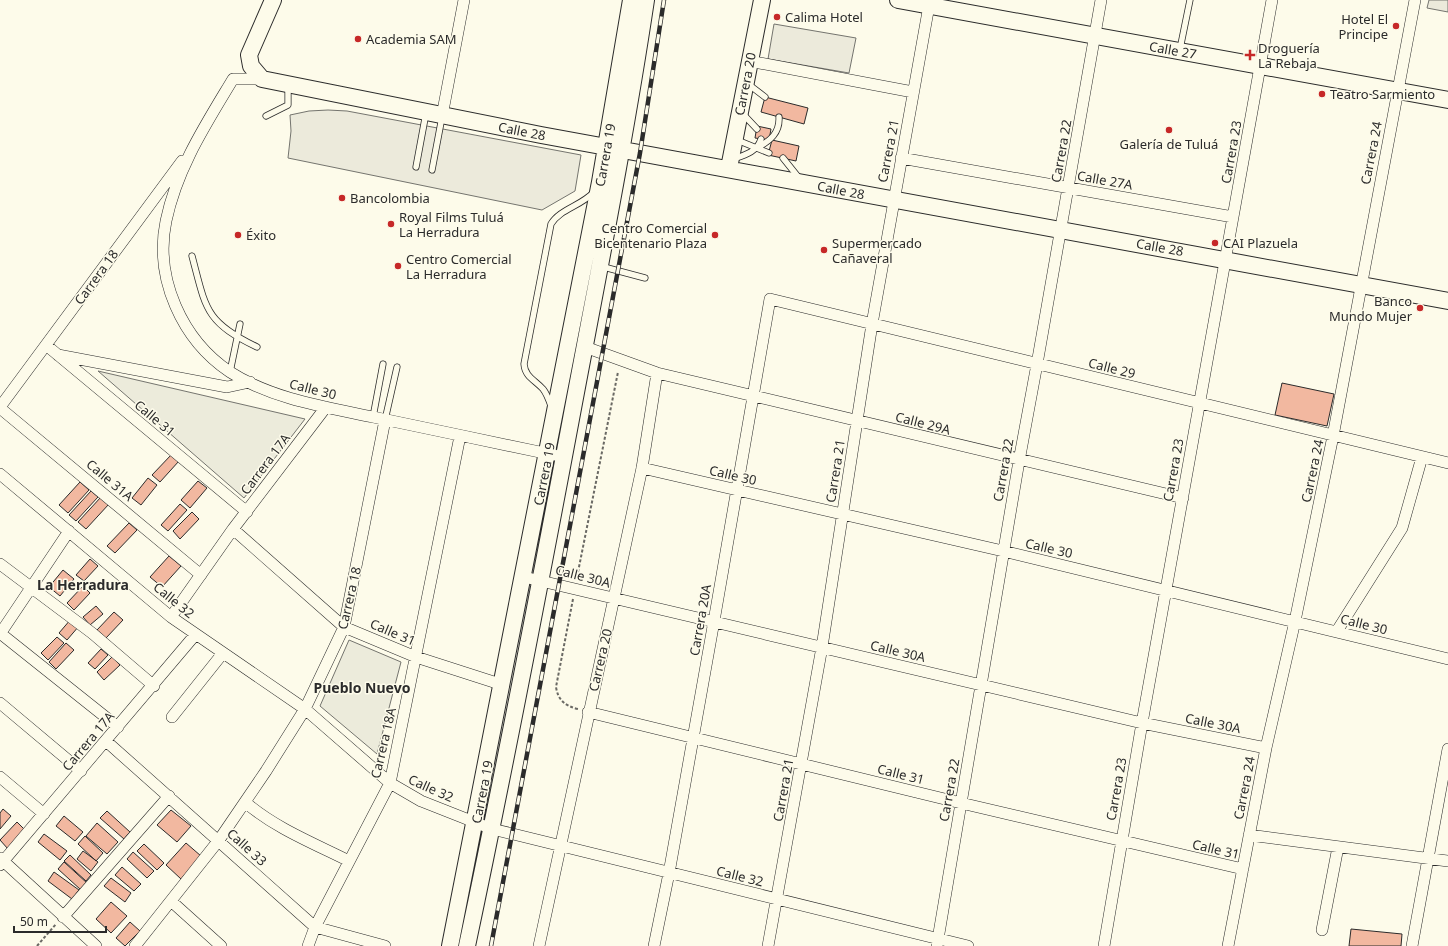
<svg xmlns="http://www.w3.org/2000/svg" width="1448" height="946" viewBox="0 0 1448 946" font-family="'Noto Sans',sans-serif">
<style>
.green{fill:#ecebdb;stroke:#74746e}
.parking{fill:#eceadb;stroke:#74746e}
.building{fill:#f2b8a0;stroke:#2b2b2b}
.lines{fill:none;stroke-linecap:round;stroke-linejoin:round}
.lane-casing{stroke:#2b2b2b;stroke-width:7}
.street-casing{stroke:#2b2b2b;stroke-width:12}
.secondary-casing{stroke:#2b2b2b;stroke-width:18}
.path{stroke:#6a6964;stroke-width:2;stroke-dasharray:3 2;stroke-linecap:butt}
.lane{stroke:#fdfbea;stroke-width:5.5}
.street{stroke:#fdfbea;stroke-width:11}
.secondary{stroke:#fdfbea;stroke-width:16}
.rail-casing{stroke:#2b2b2b;stroke-width:4.5}
.rail{stroke:#fdfbea;stroke-width:3;stroke-dasharray:9;stroke-linecap:butt}
.poi-dot{fill:#c62828;stroke:#fdfbea;stroke-width:1.5}
.labels{text-anchor:middle;dominant-baseline:central;stroke-width:3;stroke-linejoin:round;paint-order:stroke}
.poi-label{font-size:13px;fill:#2b2b2b;stroke:#fdfbea;text-anchor:start}
.street-label{font-size:13px;fill:#2b2b2b;stroke:#fdfbea}
.neighbourhood-label{font-size:14px;font-weight:bold;fill:#2b2b2b;stroke:#fdfbea}
</style>
<rect width="100%" height="100%" fill="#fdfbea"/>
<path class="green" d="M98,371L305,419L244,498Z
M349,640L401,662L377,754L320,706Z"/>
<path class="parking" d="M1429,0H1448V12L1427,8Z
M774,24L856,38L849,73L768,59Z
M328,110L347,111L581,155L575,191L542,210L288,158L291,131L290,115L309,111Z"/>
<path class="building" d="M765,97L808,108L804,124L761,112Z
M757,126L771,129L769,140L755,138Z
M772,140L799,146L796,161L768,155Z
M1282,383L1334,394L1327,426L1275,415Z
M172,454L179,461L160,482L152,475Z
M148,478L157,485L141,505L132,498Z
M198,481L207,488L190,508L181,500Z
M80,482L89,490L68,513L59,505Z
M91,491L98,497L76,521L69,515Z
M101,497L109,504L86,529L78,522Z
M180,504L187,510L168,531L161,525Z
M192,512L199,519L180,539L173,531Z
M129,523L137,530L115,553L107,546Z
M169,556L181,566L162,587L150,577Z
M90,559L98,566L84,581L76,575Z
M63,570L74,579L60,596L49,587Z
M83,586L90,593L74,610L67,603Z
M96,606L103,614L90,625L83,617Z
M114,612L123,620L106,638L97,630Z
M71,619L79,626L67,640L59,633Z
M57,637L64,643L48,660L41,653Z
M66,643L74,650L56,669L49,662Z
M101,649L108,655L95,669L88,663Z
M112,657L120,665L104,680L97,672Z
M3,809L11,816L0,829V813Z
M171,810L191,826L177,842L157,825Z
M107,811L130,832L124,839L100,818Z
M64,816L83,832L75,841L56,826Z
M17,822L26,831L8,849L0,840Z
M97,823L118,842L107,854L86,836Z
M44,834L67,851L60,860L38,842Z
M85,836L103,853L96,861L78,844Z
M186,843L201,856L181,879L166,865Z
M144,844L164,863L157,870L137,851Z
M83,851L98,862L91,871L77,859Z
M133,852L154,871L147,878L127,859Z
M70,855L91,875L86,881L64,861Z
M64,862L87,883L81,890L58,869Z
M122,867L141,884L134,891L115,875Z
M54,872L79,890L72,899L48,881Z
M111,878L131,893L125,902L104,886Z
M111,902L127,916L111,933L96,919Z
M130,922L140,931L125,946L116,938Z
M1351,929L1402,934L1401,946H1349Z"/>
<g class="lines">
<g class="lane-casing">
<path id="lane" d="M1180,49L1190,0
M748,84L765,97
M742,113L757,129
M266,116L288,105V85
M737,140L769,153
M757,148C770,141 780,133 779,117
M783,158L799,178
M733,159C745,155 757,152 761,139
M416,167L426,113
M432,170L442,117
M192,256C206,309 205,322 257,347
M600,266L645,278
M230,372L240,324
M551,406C549,400 547,394 543,389C535,380 525,377 524,364L551,224C560,209 581,206 594,192
M373,417L383,364
M385,420L397,367"/>
</g>
<g class="street-casing">
<path id="street" d="M749,61L913,92
M262,79H233C206,124 177,168 166,221C154,278 182,340 230,372C272,399 325,407 373,417C433,430 494,442 554,455
M442,116L464,0
M901,158L1233,217
M46,345L247,512
M585,347L657,373L1183,498
M58,355L227,387L250,382
M0,407L182,161
M0,408L201,575
M642,468L1003,551L1448,659
M0,474L171,617L305,709L390,783L421,801L492,829L513,834L968,946
M233,529L344,627L416,657L503,685
M0,564L92,633L154,686
M524,577L1142,723L1266,748
M171,617L233,529L326,407
M1337,631L1402,528L1422,457
M0,633L118,727
M0,634L69,531
M0,703L81,771
M588,712L961,803L1243,869
M172,717L223,653
M106,741L315,927L385,946
M0,777L44,814
M245,802C275,828 313,843 349,861
M1249,835L1448,861
M0,858L96,946
M0,865L195,635
M171,901L221,946
M63,917L169,796
M1322,930L1338,847
M937,945L1019,461L1037,364L1101,0
M135,946L219,840L266,771L305,709L344,627L385,420
M308,946L315,927L390,783L460,436
M539,946L642,468L657,373
M654,946L669,873L714,621L770,299L1448,463
M768,946L822,647L872,324L930,0
M1104,946L1142,723L1272,0
M1228,946L1266,748L1295,621L1333,436L1415,0
M1412,946L1448,749"/>
</g>
<g class="secondary-casing">
<path id="secondary" d="M273,0L249,55L251,66L262,79L541,135L1448,301
M898,0L1448,100
M729,168L762,0
M450,946L600,182L631,0
M467,946C504,771 538,595 571,419C597,280 625,140 646,0"/>
</g>
<path class="path" d="M577,577L618,372
M573,599L556,687C558,700 565,706 578,709
M37,946L56,924"/>
<use href="#lane" class="lane"/>
<use href="#street" class="street"/>
<use href="#secondary" class="secondary"/>
<g class="rail-casing">
<path id="rail" d="M491,946L640,153L664,0"/>
</g>
<use href="#rail" class="rail"/>
</g>
<g class="poi-dot">
<circle cx="777" cy="17" r="4"/>
<circle cx="1396" cy="26" r="4"/>
<circle cx="358" cy="39" r="4"/>
<path d="M1248 49h4v4h4v4h-4v4h-4v-4h-4v-4h4z"/>
<circle cx="1322" cy="94" r="4"/>
<circle cx="1169" cy="130" r="4"/>
<circle cx="342" cy="198" r="4"/>
<circle cx="391" cy="224" r="4"/>
<circle cx="238" cy="235" r="4"/>
<circle cx="715" cy="235" r="4"/>
<circle cx="1215" cy="243" r="4"/>
<circle cx="824" cy="250" r="4"/>
<circle cx="398" cy="266" r="4"/>
<circle cx="1420" cy="308" r="4"/>
</g>
<g class="labels">
<g class="poi-label">
<text x="785" y="17">Calima Hotel</text>
<text x="1388" y="19" text-anchor="end">Hotel El<tspan x="1388" dy="15">Principe</tspan></text>
<text x="366" y="39">Academia SAM</text>
<text x="1258" y="48">Droguería<tspan x="1258" dy="15">La Rebaja</tspan></text>
<text x="1330" y="94">Teatro Sarmiento</text>
<text x="1169" y="144" text-anchor="middle">Galería de Tuluá</text>
<text x="350" y="198">Bancolombia</text>
<text x="399" y="217">Royal Films Tuluá<tspan x="399" dy="15">La Herradura</tspan></text>
<text x="707" y="228" text-anchor="end">Centro Comercial<tspan x="707" dy="15">Bicentenario Plaza</tspan></text>
<text x="246" y="235">Éxito</text>
<text x="832" y="243">Supermercado<tspan x="832" dy="15">Cañaveral</tspan></text>
<text x="1223" y="243">CAI Plazuela</text>
<text x="406" y="259">Centro Comercial<tspan x="406" dy="15">La Herradura</tspan></text>
<text x="1412" y="301" text-anchor="end">Banco<tspan x="1412" dy="15">Mundo Mujer</tspan></text>
</g>
<g class="street-label">
<text transform="translate(1173 50) rotate(10)">Calle 27</text>
<text transform="translate(745 84) rotate(-79)">Carrera 20</text>
<text transform="translate(522 131) rotate(11)">Calle 28</text>
<text transform="translate(888 151) rotate(-79)">Carrera 21</text>
<text transform="translate(1061 151) rotate(-80)">Carrera 22</text>
<text transform="translate(1231 152) rotate(-80)">Carrera 23</text>
<text transform="translate(1371 153) rotate(-79)">Carrera 24</text>
<text transform="translate(605 155) rotate(-80)">Carrera 19</text>
<text transform="translate(1105 180) rotate(10)">Calle 27A</text>
<text transform="translate(841 190) rotate(11)">Calle 28</text>
<text transform="translate(1160 247) rotate(10)">Calle 28</text>
<text transform="translate(96 277) rotate(-54)">Carrera 18</text>
<text transform="translate(1112 368) rotate(14)">Calle 29</text>
<text transform="translate(313 389) rotate(14)">Calle 30</text>
<text transform="translate(155 418) rotate(40)">Calle 31</text>
<text transform="translate(923 423) rotate(14)">Calle 29A</text>
<text transform="translate(265 464) rotate(-53)">Carrera 17A</text>
<text transform="translate(1003 470) rotate(-80)">Carrera 22</text>
<text transform="translate(1173 470) rotate(-80)">Carrera 23</text>
<text transform="translate(835 471) rotate(-81)">Carrera 21</text>
<text transform="translate(1312 471) rotate(-78)">Carrera 24</text>
<text transform="translate(544 474) rotate(-79)">Carrera 19</text>
<text transform="translate(733 475) rotate(13)">Calle 30</text>
<text transform="translate(110 480) rotate(40)">Calle 31A</text>
<text transform="translate(1049 548) rotate(13)">Calle 30</text>
<text transform="translate(583 576) rotate(14)">Calle 30A</text>
<text transform="translate(349 598) rotate(-77)">Carrera 18</text>
<text transform="translate(174 600) rotate(39)">Calle 32</text>
<text transform="translate(700 620) rotate(-80)">Carrera 20A</text>
<text transform="translate(1364 624) rotate(14)">Calle 30</text>
<text transform="translate(393 632) rotate(23)">Calle 31</text>
<text transform="translate(898 651) rotate(13)">Calle 30A</text>
<text transform="translate(600 660) rotate(-77)">Carrera 20</text>
<text transform="translate(1213 723) rotate(11)">Calle 30A</text>
<text transform="translate(88 741) rotate(-50)">Carrera 17A</text>
<text transform="translate(383 743) rotate(-77)">Carrera 18A</text>
<text transform="translate(901 774) rotate(14)">Calle 31</text>
<text transform="translate(431 788) rotate(24)">Calle 32</text>
<text transform="translate(1244 788) rotate(-79)">Carrera 24</text>
<text transform="translate(1116 789) rotate(-80)">Carrera 23</text>
<text transform="translate(783 790) rotate(-80)">Carrera 21</text>
<text transform="translate(949 790) rotate(-80)">Carrera 22</text>
<text transform="translate(482 792) rotate(-79)">Carrera 19</text>
<text transform="translate(247 847) rotate(42)">Calle 33</text>
<text transform="translate(1216 849) rotate(13)">Calle 31</text>
<text transform="translate(740 876) rotate(14)">Calle 32</text>
</g>
<g class="neighbourhood-label">
<text x="83" y="584">La Herradura</text>
<text x="362" y="687">Pueblo Nuevo</text>
</g>
</g>
<path d="M14 926v6h92v-6" fill="none" stroke="#2b2b2b" stroke-width="2"/>
<text x="20" y="926" font-size="12" fill="#2b2b2b" stroke="#fdfbea" stroke-width="3" paint-order="stroke">50 m</text>
</svg>
